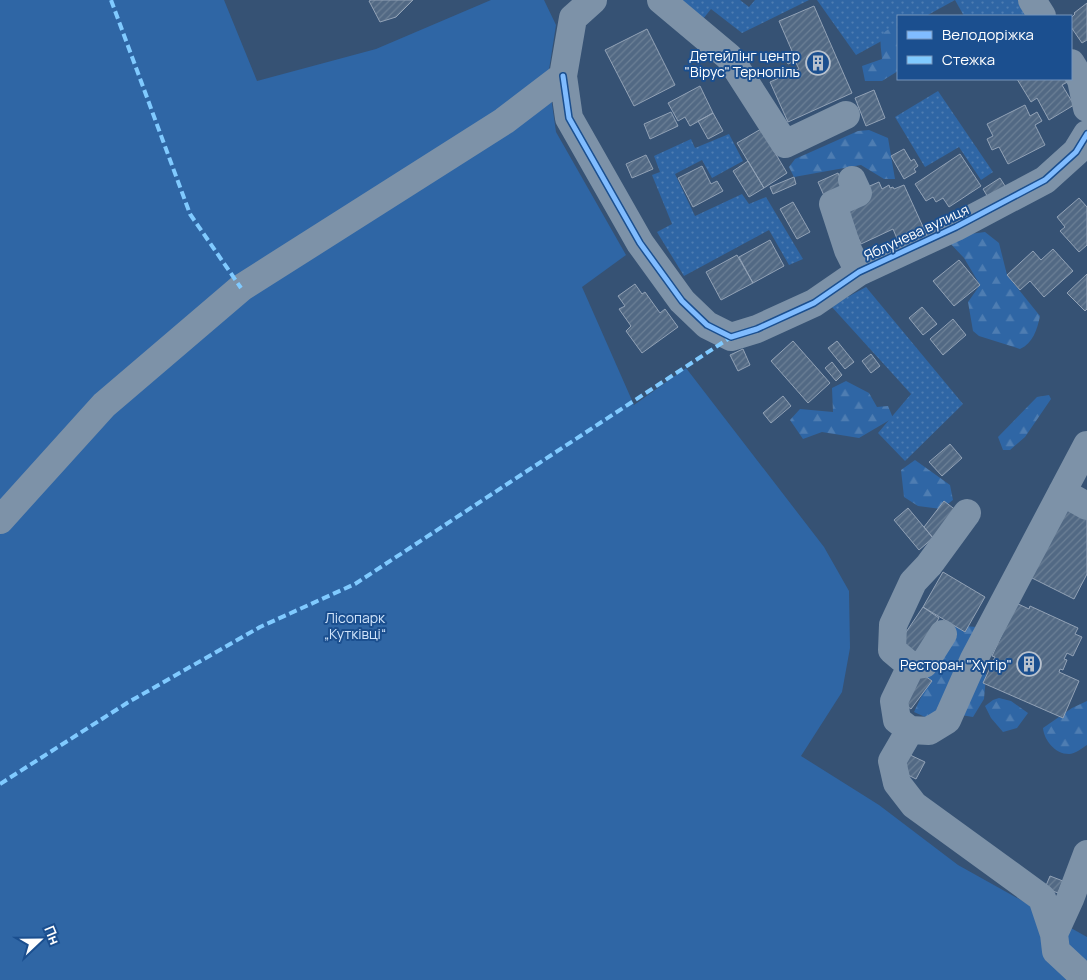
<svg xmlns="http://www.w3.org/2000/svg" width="1087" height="980" viewBox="0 0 1087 980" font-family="Manrope,sans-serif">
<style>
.grass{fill:url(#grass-dots)}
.forest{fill:url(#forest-firs)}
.park{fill:#2f66a5}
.building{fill:url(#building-hatch);stroke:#92a2b6}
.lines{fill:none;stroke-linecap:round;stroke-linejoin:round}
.minor{stroke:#7d92a8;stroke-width:28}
.quiet{stroke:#80caff;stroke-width:4;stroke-dasharray:8 4;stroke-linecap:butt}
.cycleway-casing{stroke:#1b4f8f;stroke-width:8}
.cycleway{stroke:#80bcff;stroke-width:5}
.labels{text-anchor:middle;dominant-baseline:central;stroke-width:4;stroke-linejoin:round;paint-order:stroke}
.poi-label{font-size:14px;fill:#fff;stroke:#1b4f8f;text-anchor:end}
.street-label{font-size:14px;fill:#fff;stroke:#1b4f8f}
.park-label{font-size:14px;fill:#cfe3fa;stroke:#1b4f8f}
</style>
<defs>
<pattern id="grass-dots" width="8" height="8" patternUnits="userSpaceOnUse" patternTransform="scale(1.25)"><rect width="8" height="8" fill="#2f66a5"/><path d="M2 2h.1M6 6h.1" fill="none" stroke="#4e7db2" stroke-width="1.8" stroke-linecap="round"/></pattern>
<pattern id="forest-firs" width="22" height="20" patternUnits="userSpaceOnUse" patternTransform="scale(1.25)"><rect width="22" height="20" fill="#2f66a5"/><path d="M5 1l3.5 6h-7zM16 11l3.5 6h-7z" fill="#4e7db2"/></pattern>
<pattern id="building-hatch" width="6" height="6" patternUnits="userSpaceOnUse" patternTransform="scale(1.25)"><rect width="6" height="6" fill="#526984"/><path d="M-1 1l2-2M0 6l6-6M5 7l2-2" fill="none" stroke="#6c8096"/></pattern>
</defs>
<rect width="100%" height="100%" fill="#365274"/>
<path class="grass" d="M678,0H740L749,7L755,0H809L742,33L711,9L703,19Z
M817,0H1022L1031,16H964L955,0L926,16H898V32L856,55Z
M938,91L993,172L981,180L959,147L925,167L895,117Z
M729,134L743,161L712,178L702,160L675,174L695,216L742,194L749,204L766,197L803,259L789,265L769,230L684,276L657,232L672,224L652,175L660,172L654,156L691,139L695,148Z
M866,287L963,404L905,461L878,433L911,394L831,306Z"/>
<path class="forest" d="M898,24V71L882,81H865L862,66L882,59C880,38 877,34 898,24Z
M869,130L888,138L895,179H884L861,165L794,177L789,167L795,159L858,131Z
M985,232L999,243L1007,275L1040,316C1037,330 1033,343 1020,349L979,336L973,331L968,302L980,285L964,258L948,241L955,236Z
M846,381L869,393L877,407L888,406L893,418L859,438L822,432L803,439L790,420L800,409L833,412L832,388Z
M1049,395L1051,399L1025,437L1010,450H1003L998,437L1037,397Z
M915,460L950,485L953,500L941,509L918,506L904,497L901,470Z
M956,625L976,627L988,651L984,699L973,717L955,714L934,721L914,712L922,695L934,644Z
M999,698L1011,701L1028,713L1017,728L1003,732L991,718L985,706L993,700Z
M1087,701V745C1082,748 1075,754 1069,754C1055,754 1044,740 1043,728L1072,708Z"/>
<path class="park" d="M0,0H224L257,81L376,49L491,0H544L556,25L548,76L556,132L626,255L582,287L634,405L686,368L824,547L849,591L850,648L842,692L801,756L879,805L958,865L1087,937V980H0Z"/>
<path class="building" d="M371,0H413L396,17L380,22L369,1Z
M1087,3V40L1082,43L1071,27V18L1075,14L1074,13Z
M814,6L852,93L788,122L770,82L799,69L795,61L788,64L784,55L792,51L779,21Z
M647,29L675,85L634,106L605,50Z
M1017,79H1073L1062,85L1074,105L1049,120L1037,98L1031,102Z
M700,86L713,113L690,126L685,117L678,121L668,103Z
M874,90L885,118L866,126L855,98Z
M1025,105L1030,116L1037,112L1042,121L1035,125L1045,145L1008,164L999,147L992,150L987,139L993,136L987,124Z
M671,112L678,126L650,139L644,124Z
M713,113L723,131L708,139L698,121Z
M761,129L787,173L764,188L737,143Z
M904,149L911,161L914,159L918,166L914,169L916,172L904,179L891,156Z
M960,154L981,186L949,207L943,198L936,202L933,197L926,201L915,184Z
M646,155L653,169L632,178L626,164Z
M748,161L764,188L749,197L733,171Z
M702,166L711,184L717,181L723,191L693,207L678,178Z
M838,173L845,189L825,198L818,182Z
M794,177L796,184L773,194L770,187Z
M1000,178L1007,189L989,199L983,189Z
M879,182L882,189L889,185L890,188L893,187L894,189L904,185L924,229L898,241L893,229L861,244L845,210L865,188Z
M1079,198L1087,207V245L1079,252L1060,231L1065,227L1057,217Z
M793,202L810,232L797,239L780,209Z
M770,240L784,266L753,283L739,257Z
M1053,249L1073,271L1044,297L1030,281L1020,290L1007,275L1033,251L1041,260Z
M737,255L753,283L721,300L706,272Z
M959,260L980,285L954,306L933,281Z
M1087,274V309L1085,311L1067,293Z
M635,284L642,294L645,292L660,313L665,309L678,327L642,353L626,331L631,326L619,309L625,306L618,296Z
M922,307L937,324L923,335L909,318Z
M953,319L966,335L943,355L930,339Z
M793,341L830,383L808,403L771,361Z
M837,341L854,362L845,369L828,348Z
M743,349L750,365L738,371L730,355Z
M871,354L880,366L871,373L862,361Z
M832,362L842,375L836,381L825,368Z
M783,396L791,406L771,423L763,413Z
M950,444L962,458L942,476L929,462Z
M944,501L957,511L933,538L924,527Z
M1063,507L1087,514V574L1074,599L1028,576Z
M908,508L933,538L919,550L894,520Z
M943,572L985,597L965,632L923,607Z
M1016,603L1029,609L1030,606L1078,628L1075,634L1082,637L1073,656L1067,653L1064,659L1067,660L1063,670L1060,669L1059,672L1079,681L1063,718L983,683L995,657L992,656Z
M923,607L939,618L915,655L898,644Z
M921,673L932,681L911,709L901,702Z
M908,754L925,762L916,779L900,771Z
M1050,876L1063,881L1058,893L1045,888Z"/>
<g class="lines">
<path class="minor" d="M661,0L729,57L785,144L846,115
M1032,0L1042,16
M573,18L593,0
M1071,63L1081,80L1087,108
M563,76L569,118L640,243L682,301L707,325L731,337L757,329L814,303L859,272L956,227L1045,180L1076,152L1087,134
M852,180L858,193L833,204L848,250L859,272
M1062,492L1087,506
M0,520L104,405L241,288L504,121L563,76L573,18
M943,634L924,664L911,666L894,701L897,720L910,730L929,731L947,720L974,659L1087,445
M911,666L892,650L893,625L913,582L929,565L967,513
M910,730L892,761L897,783L914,805L1042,898L1054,934L1056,951L1086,979
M1054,934L1070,899L1087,854"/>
<path class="quiet" d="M111,0L190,214L241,288
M0,784L127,703L260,627L355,584L731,337"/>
<g class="cycleway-casing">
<path id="cycleway" d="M563,76L569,118L640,243L682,301L707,325L731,337L757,329L814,303L859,272L956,227L1045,180L1076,152L1087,134"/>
</g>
<use href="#cycleway" class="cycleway"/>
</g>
<defs>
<g id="building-ring" transform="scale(1.25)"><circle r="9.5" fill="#1b4f8f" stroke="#b9c2ce" stroke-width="1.5"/><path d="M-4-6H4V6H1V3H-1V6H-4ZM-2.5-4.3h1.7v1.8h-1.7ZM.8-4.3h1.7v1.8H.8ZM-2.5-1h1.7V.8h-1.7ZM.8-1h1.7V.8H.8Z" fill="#b9c2ce"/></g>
</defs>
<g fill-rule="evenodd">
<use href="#building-ring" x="818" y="63"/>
<use href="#building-ring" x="1029" y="664"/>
</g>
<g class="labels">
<g class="poi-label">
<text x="800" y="55">Детейлінг центр<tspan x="800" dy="16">"Вірус" Тернопіль</tspan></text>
<text x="1012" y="664">Ресторан "Хутір"</text>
</g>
<g class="street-label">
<text transform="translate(916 232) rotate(-25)">Яблунева вулиця</text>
</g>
<g class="park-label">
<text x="355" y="617">Лісопарк<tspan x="355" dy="16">„Кутківці“</tspan></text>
</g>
</g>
<rect x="897" y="15" width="175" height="65" fill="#1b4f8f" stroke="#7695bc"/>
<rect x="907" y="31" width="25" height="8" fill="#80bcff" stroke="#7695bc"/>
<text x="942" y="40" font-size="15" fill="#ffffff">Велодоріжка</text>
<rect x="907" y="56" width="25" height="8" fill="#80caff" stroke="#7695bc"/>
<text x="942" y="65" font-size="15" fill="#ffffff">Стежка</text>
<g transform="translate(40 940) rotate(68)" stroke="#1b4f8f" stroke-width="4" paint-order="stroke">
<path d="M0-4L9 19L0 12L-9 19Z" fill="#ffffff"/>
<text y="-8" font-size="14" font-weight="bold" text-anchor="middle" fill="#ffffff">Пн</text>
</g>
</svg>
